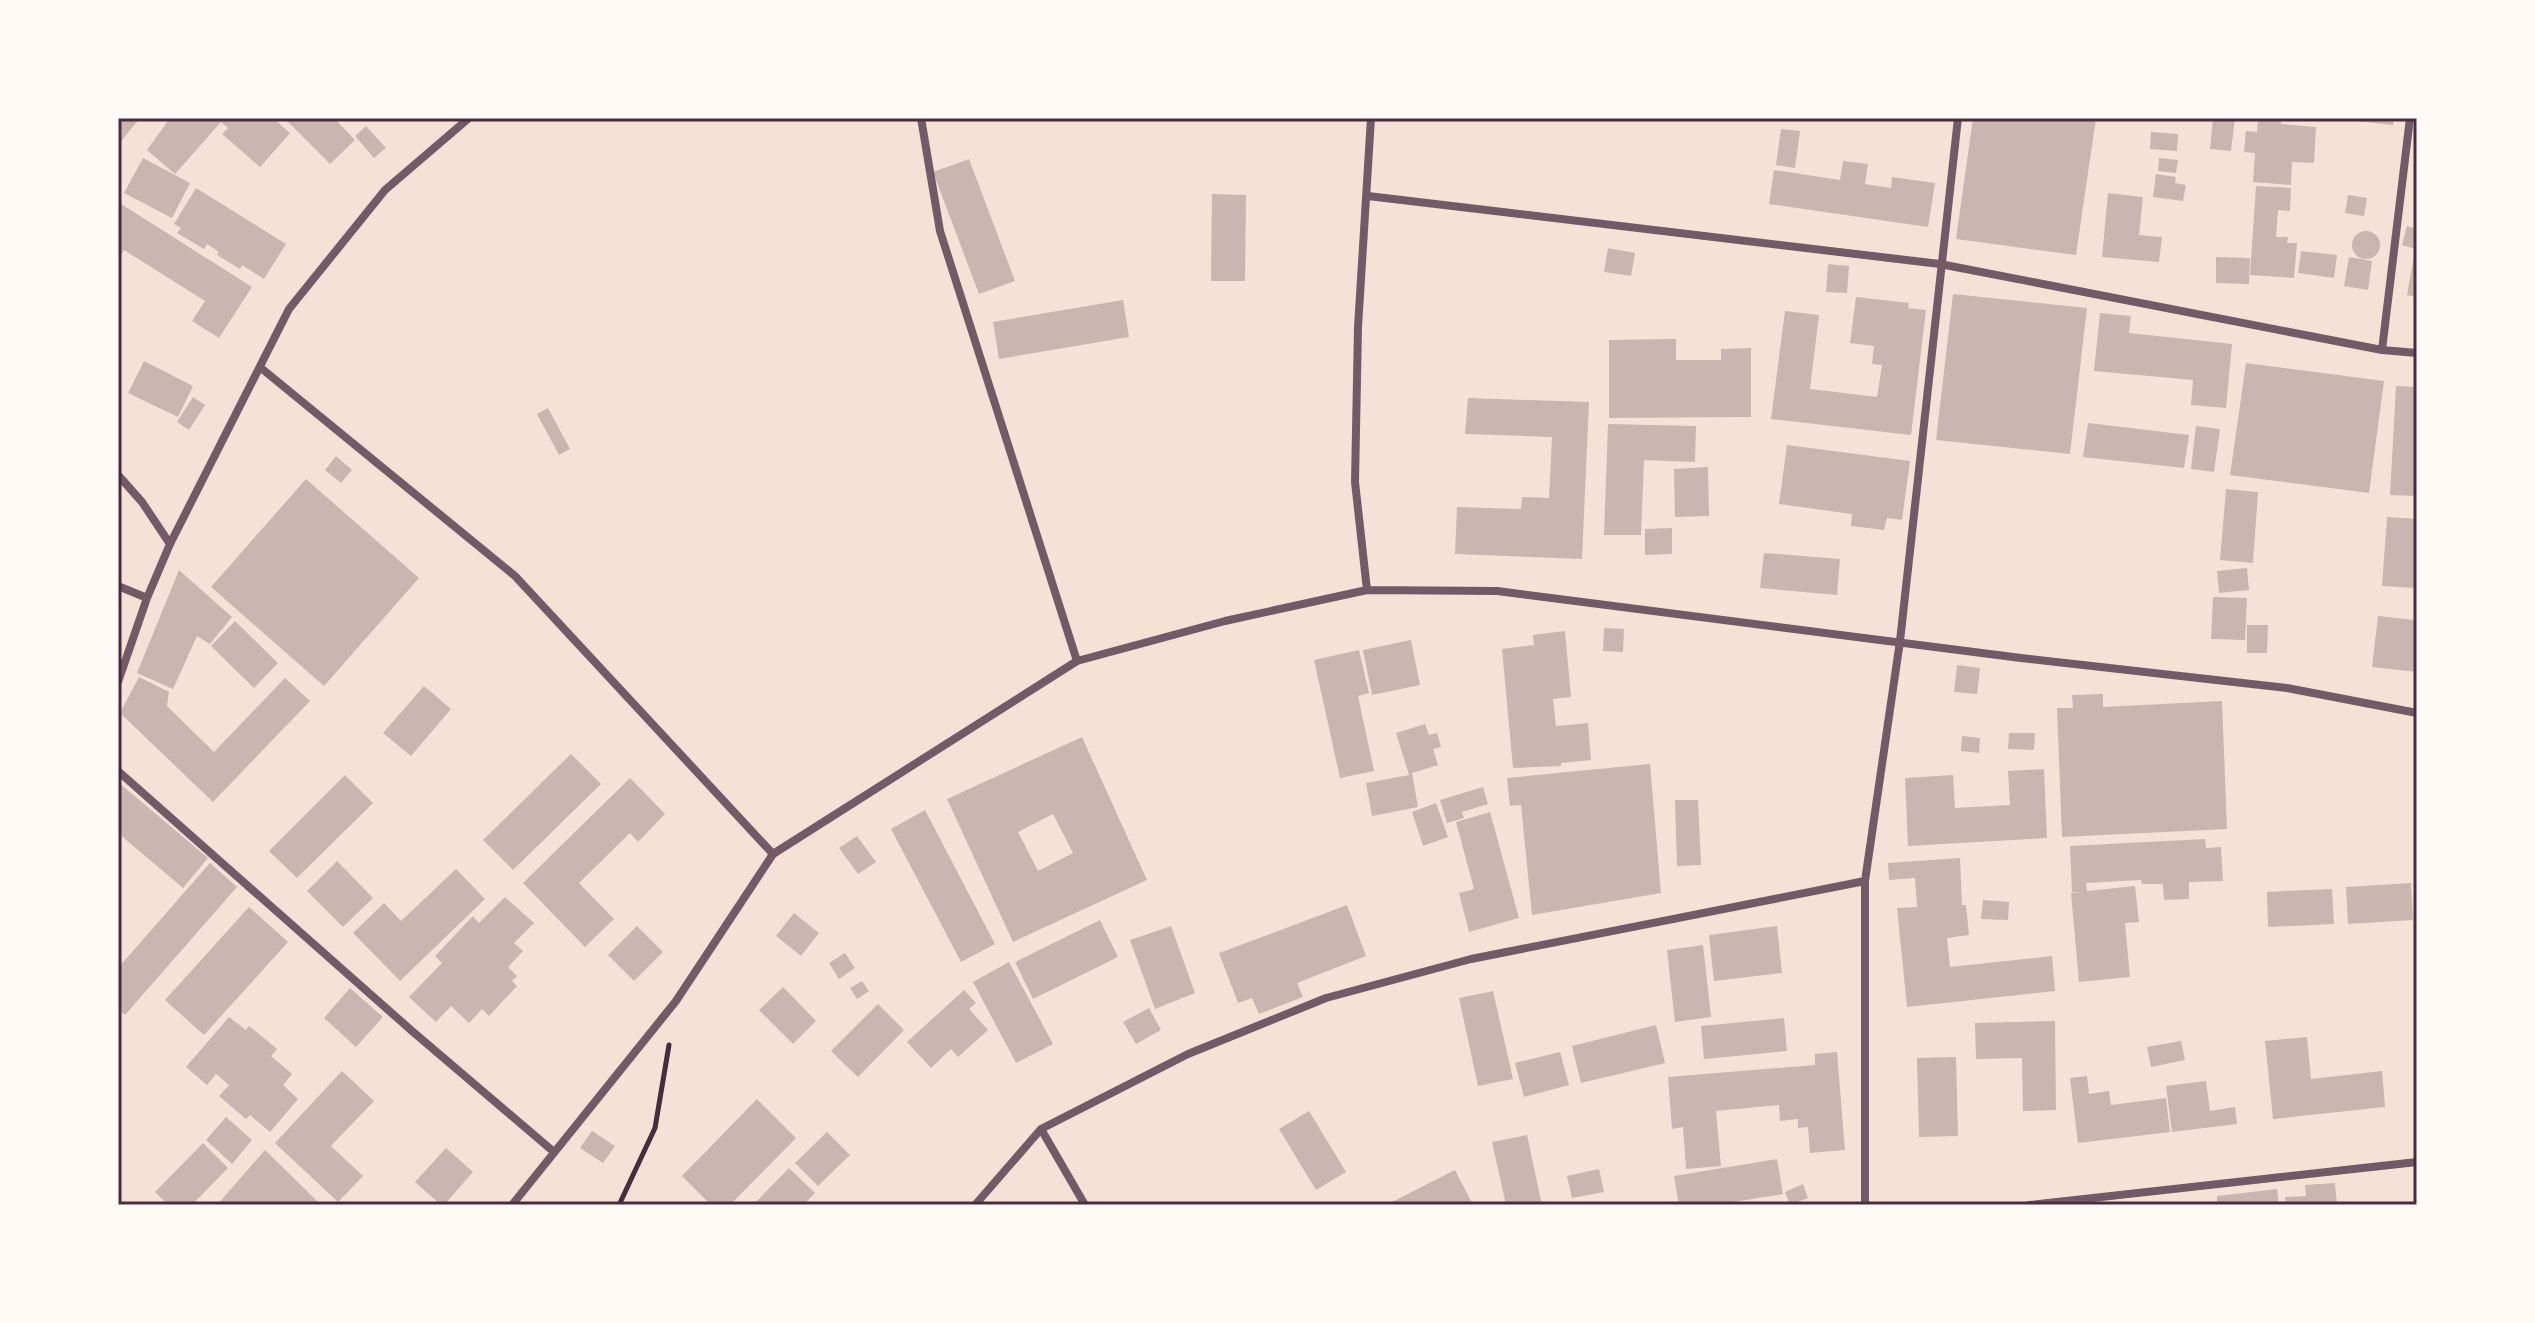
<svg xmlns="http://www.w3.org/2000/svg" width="2535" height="1323" viewBox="0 0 2535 1323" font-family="'Work Sans',sans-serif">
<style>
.building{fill:#ccb4b1;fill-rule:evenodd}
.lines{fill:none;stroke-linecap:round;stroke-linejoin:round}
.path{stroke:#4a2c40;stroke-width:5}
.minor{stroke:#755966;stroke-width:8}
.neatline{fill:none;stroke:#4a2c40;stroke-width:3}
</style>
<rect width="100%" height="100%" fill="#f7e1d7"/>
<path class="building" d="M118,118H140L118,145Z
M170,118H273L290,133L260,167L222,134L228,128L221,122L175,174L147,150Z
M284,118H334L355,140L330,164Z
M1973,118H2096L2076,255L1956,239Z
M2213,118H2235L2231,151L2210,149Z
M2258,118H2281V124L2316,127L2314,163L2292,162L2291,185L2253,182L2255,153L2244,152L2246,131L2257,132Z
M2347,118H2394L2393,125L2347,120Z
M366,126L386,148L374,158L355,136Z
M1781,129L1800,131L1795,168L1776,165Z
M2151,132L2178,134L2177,151L2150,149Z
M143,158L190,183L172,218L124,193Z
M2159,158L2178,160L2176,173L2158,171Z
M969,159L1015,281L979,294L933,172Z
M1843,161L1868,164L1865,184L1891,188L1892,177L1935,183L1928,227L1769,204L1774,170L1840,180Z
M2156,174L2176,177L2175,183L2186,185L2183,201L2153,197Z
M2256,186L2291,188L2290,211L2278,210L2276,237H2288L2287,243H2297L2294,278L2250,275Z
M196,188L286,244L264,279L242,265L240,269L217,255L219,252L207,244L204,249L177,233L181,228L174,224Z
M2108,193L2143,197L2139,235L2162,237L2159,262L2102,257Z
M1212,194L1246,195L1245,281H1211Z
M2348,195L2367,198L2364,216L2345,213Z
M118,202L252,287L219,338L192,321L205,301L124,250L118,260Z
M2407,226L2417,229V249L2402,245Z
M2352 245a14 14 0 1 1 28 0a14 14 0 1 1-28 0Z
M1608,248L1635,253L1631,276L1604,272Z
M2415,250H2417V297L2407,295Z
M2301,251L2337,255L2334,278L2298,273Z
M2216,257L2250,258L2249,284L2216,283Z
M2349,257L2372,261L2368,290L2344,286Z
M1828,264L1849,266L1847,293L1826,292Z
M1953,294L2087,308L2070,454L1936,440Z
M1856,297L1909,303L1908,308L1926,310L1911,435L1771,419L1785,311L1819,315L1810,389L1877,397L1882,365L1872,364L1874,346L1850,343Z
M1123,300L1129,337L999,359L993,322Z
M2100,313L2131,316L2129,333L2232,344L2226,408L2191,405L2193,380L2094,371Z
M1676,339V360H1721V349L1751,348V417L1609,418V340Z
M144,361L193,386L178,417L128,393Z
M2246,363L2384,381L2369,493L2230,475Z
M2396,386L2417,387V496L2390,495Z
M193,397L205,405L189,430L177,422Z
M1468,398L1589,402L1582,559L1455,554L1457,507L1521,509L1522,497L1549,498L1552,437L1465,434Z
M548,408L570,449L559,455L537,414Z
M2088,423L2189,435L2184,468L2083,457Z
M1608,424L1696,426L1695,462L1644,460L1641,535H1604Z
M2196,426L2220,429L2214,472L2191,469Z
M1787,445L1910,461L1902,520L1887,518L1884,530L1851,526L1852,514L1779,504Z
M336,456L352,470L341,483L325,470Z
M1708,467L1709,516L1675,517L1674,469Z
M306,479L419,578L324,686L211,587Z
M2226,489L2258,492L2253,563L2220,560Z
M2387,517L2417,519L2416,588L2382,586Z
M1672,528V554L1645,555V529Z
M1764,553L1840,559L1837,595L1760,588Z
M2247,568L2249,590L2219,593L2217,571Z
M179,570L232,617L210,644L197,636L173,689L137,673Z
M2213,597L2247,598L2245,640L2211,639Z
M2415,610H2417V672L2372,667L2378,616L2414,620Z
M235,621L278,663L254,688L211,646Z
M2247,625H2268L2267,653H2247Z
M1604,628L1624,629L1623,652L1603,651Z
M1565,631L1571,697L1553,699L1556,726L1588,723L1591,760L1561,763V766L1513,768L1502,649L1534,645L1533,635Z
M1411,640L1420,685L1372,695L1363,650Z
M1359,650L1369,693L1358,696L1374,771L1340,778L1314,660Z
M1957,665L1980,668L1977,694L1954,692Z
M139,677L169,692L167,706L214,752L285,678L310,701L213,802L120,713Z
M424,686L451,709L411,756L383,733Z
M2103,694V707L2222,701L2227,829L2062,837L2057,708H2073L2072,695Z
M1425,724L1429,735L1437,733L1441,747L1433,749L1438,765L1412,773L1418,807L1372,816L1366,783L1409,775L1396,733Z
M2009,733H2035L2034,750L2008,749Z
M1962,736L1980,738L1979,753L1961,751Z
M1082,737L1147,880L1013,942L947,799ZM1053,814L1073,853L1038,871L1018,832Z
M571,754L601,784L513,870L483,840Z
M1650,764L1661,893L1532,915L1521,805L1510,806L1507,778Z
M2044,769L2047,838L1908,846L1905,778L1953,775L1955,808L2010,805L2008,771Z
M345,775L373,803L297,878L269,851Z
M630,778L665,814L638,842L630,833L579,883L614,919L585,947L523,883Z
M118,782L208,858L183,888L118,833Z
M1483,787L1488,804L1462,812L1464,818L1447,823L1440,800Z
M1675,800H1698L1701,865L1677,866Z
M1436,803L1448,837L1423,846L1412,812Z
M925,810L995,944L961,962L891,829Z
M1490,812L1519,918L1469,932L1459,893L1474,889L1456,822Z
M857,836L876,862L858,874L839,848Z
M2205,839L2206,848L2221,847L2223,881L2189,882V899L2164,900L2163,884H2142L2141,880L2086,883L2087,891L2135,886L2139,922L2125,923L2130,977L2079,982L2071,893L2081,892H2072L2070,846Z
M1960,858L1962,905H1966L1969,935L1947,938L1950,967L2052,956L2055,991L1907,1007L1897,908L1917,907L1915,878L1889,880L1888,863Z
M337,861L373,898L343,927L307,891Z
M210,863L237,887L125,1015L118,1009V968Z
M456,869L485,899L400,981L353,933L384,903L401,921Z
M2411,883L2413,920L2348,924L2346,887Z
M2332,889L2334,924L2268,927L2267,892Z
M505,897L534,923L514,943L523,951L508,967L517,976L512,981L517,986L489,1016L482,1009L469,1023L451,1006L436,1022L409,997L442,963L435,956L473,916L479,923Z
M1983,900L2009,902L2008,920L1981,919Z
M1347,905L1366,956L1297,983L1303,997L1259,1014L1252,998L1238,1003L1219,953Z
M249,907L288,942L204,1035L165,1000Z
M794,913L819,933L801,956L776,936Z
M1100,920L1118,957L1033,999L1015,962Z
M637,926L663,952L634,981L608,955Z
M1171,926L1195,993L1155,1009L1130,940Z
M1777,926L1782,973L1714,981L1709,935Z
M1703,945L1711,1017L1675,1022L1667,950Z
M845,953L855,968L839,979L829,963Z
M1009,962L1053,1044L1016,1063L973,982Z
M862,981L869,991L857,999L850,988Z
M783,987L816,1021L793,1044L759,1010Z
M350,988L383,1017L356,1047L324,1018Z
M964,990L976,1003L969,1009L988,1030L958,1057L951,1049L931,1068L907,1042Z
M1493,991L1513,1079L1478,1086L1459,998Z
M878,1004L904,1030L858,1077L831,1051Z
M1149,1008L1161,1030L1136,1044L1123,1022Z
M229,1017L246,1030L249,1026L277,1049L271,1056L292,1074L283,1085L298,1099L270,1132L250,1115L246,1119L219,1096L229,1085L216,1074L207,1085L186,1067Z
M1784,1018L1787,1051L1704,1059L1701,1026Z
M2055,1021L2056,1110L2023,1111L2022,1058L1976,1059L1975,1023Z
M1656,1025L1665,1063L1581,1083L1572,1046Z
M2307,1037L2311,1079L2382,1071L2385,1107L2273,1119L2265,1041Z
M2181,1041L2185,1060L2151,1067L2147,1047Z
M1560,1052L1569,1085L1524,1097L1515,1063Z
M1837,1052L1845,1150L1810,1153L1808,1127L1798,1128V1119L1780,1121L1779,1105L1716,1111L1721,1166L1686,1169L1683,1127L1672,1129L1668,1077L1815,1065V1054Z
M1956,1057L1958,1136L1919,1137L1917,1058Z
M342,1071L374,1101L331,1146L363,1176L338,1202L275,1143Z
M2087,1076L2089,1094L2109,1091L2111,1105L2166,1098L2170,1132L2078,1143L2070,1078Z
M2206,1081L2210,1111L2235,1107L2237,1124L2172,1132L2166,1086Z
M757,1099L796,1138L730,1205H711L682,1176Z
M1309,1111L1346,1172L1316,1190L1279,1129Z
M226,1117L252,1140L232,1164L206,1140Z
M592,1131L615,1146L603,1163L580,1148Z
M827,1132L850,1155L818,1186L795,1163Z
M1527,1135L1542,1205H1506L1492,1142Z
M203,1143L228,1168L192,1205H168L155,1192Z
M446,1148L473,1172L444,1205H441L415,1182Z
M265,1150L321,1205H217Z
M1777,1159L1783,1194L1714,1205H1679L1674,1176Z
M789,1168L815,1193L803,1205H753Z
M1599,1169L1604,1192L1572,1198L1567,1176Z
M1455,1170L1473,1205H1386Z
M2335,1183L2337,1205H2286L2285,1197L2306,1196L2305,1185Z
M1803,1184L1808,1198L1790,1205L1785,1192Z
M2277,1189L2279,1205H2217V1196Z"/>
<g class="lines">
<path class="path" d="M619,1205L655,1128L669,1045"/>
<path class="minor" d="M921,118L940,231L1077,661
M1368,196L1940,264L2382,350L2417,353
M2382,350L2410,118
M261,368L515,576L773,854
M118,475L142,502L170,544
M118,586L147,598
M1367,590L1355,482L1358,327L1371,118
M118,682L147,598L170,544L289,309L385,190L469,118
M118,771L412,1031L554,1152
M1041,1129L1085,1205
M512,1205L676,1001L773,854L1077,661L1225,621L1367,590L1497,591L2021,658L2287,688L2417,713
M975,1205L1041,1129L1188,1054L1326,998L1471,959L1865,881
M1865,1205V881L1900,641L1958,118
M2029,1205L2417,1162"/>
</g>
<rect width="2535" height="1323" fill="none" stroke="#fffaf5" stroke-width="240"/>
<rect x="120" y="120" width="2295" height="1083" class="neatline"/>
</svg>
